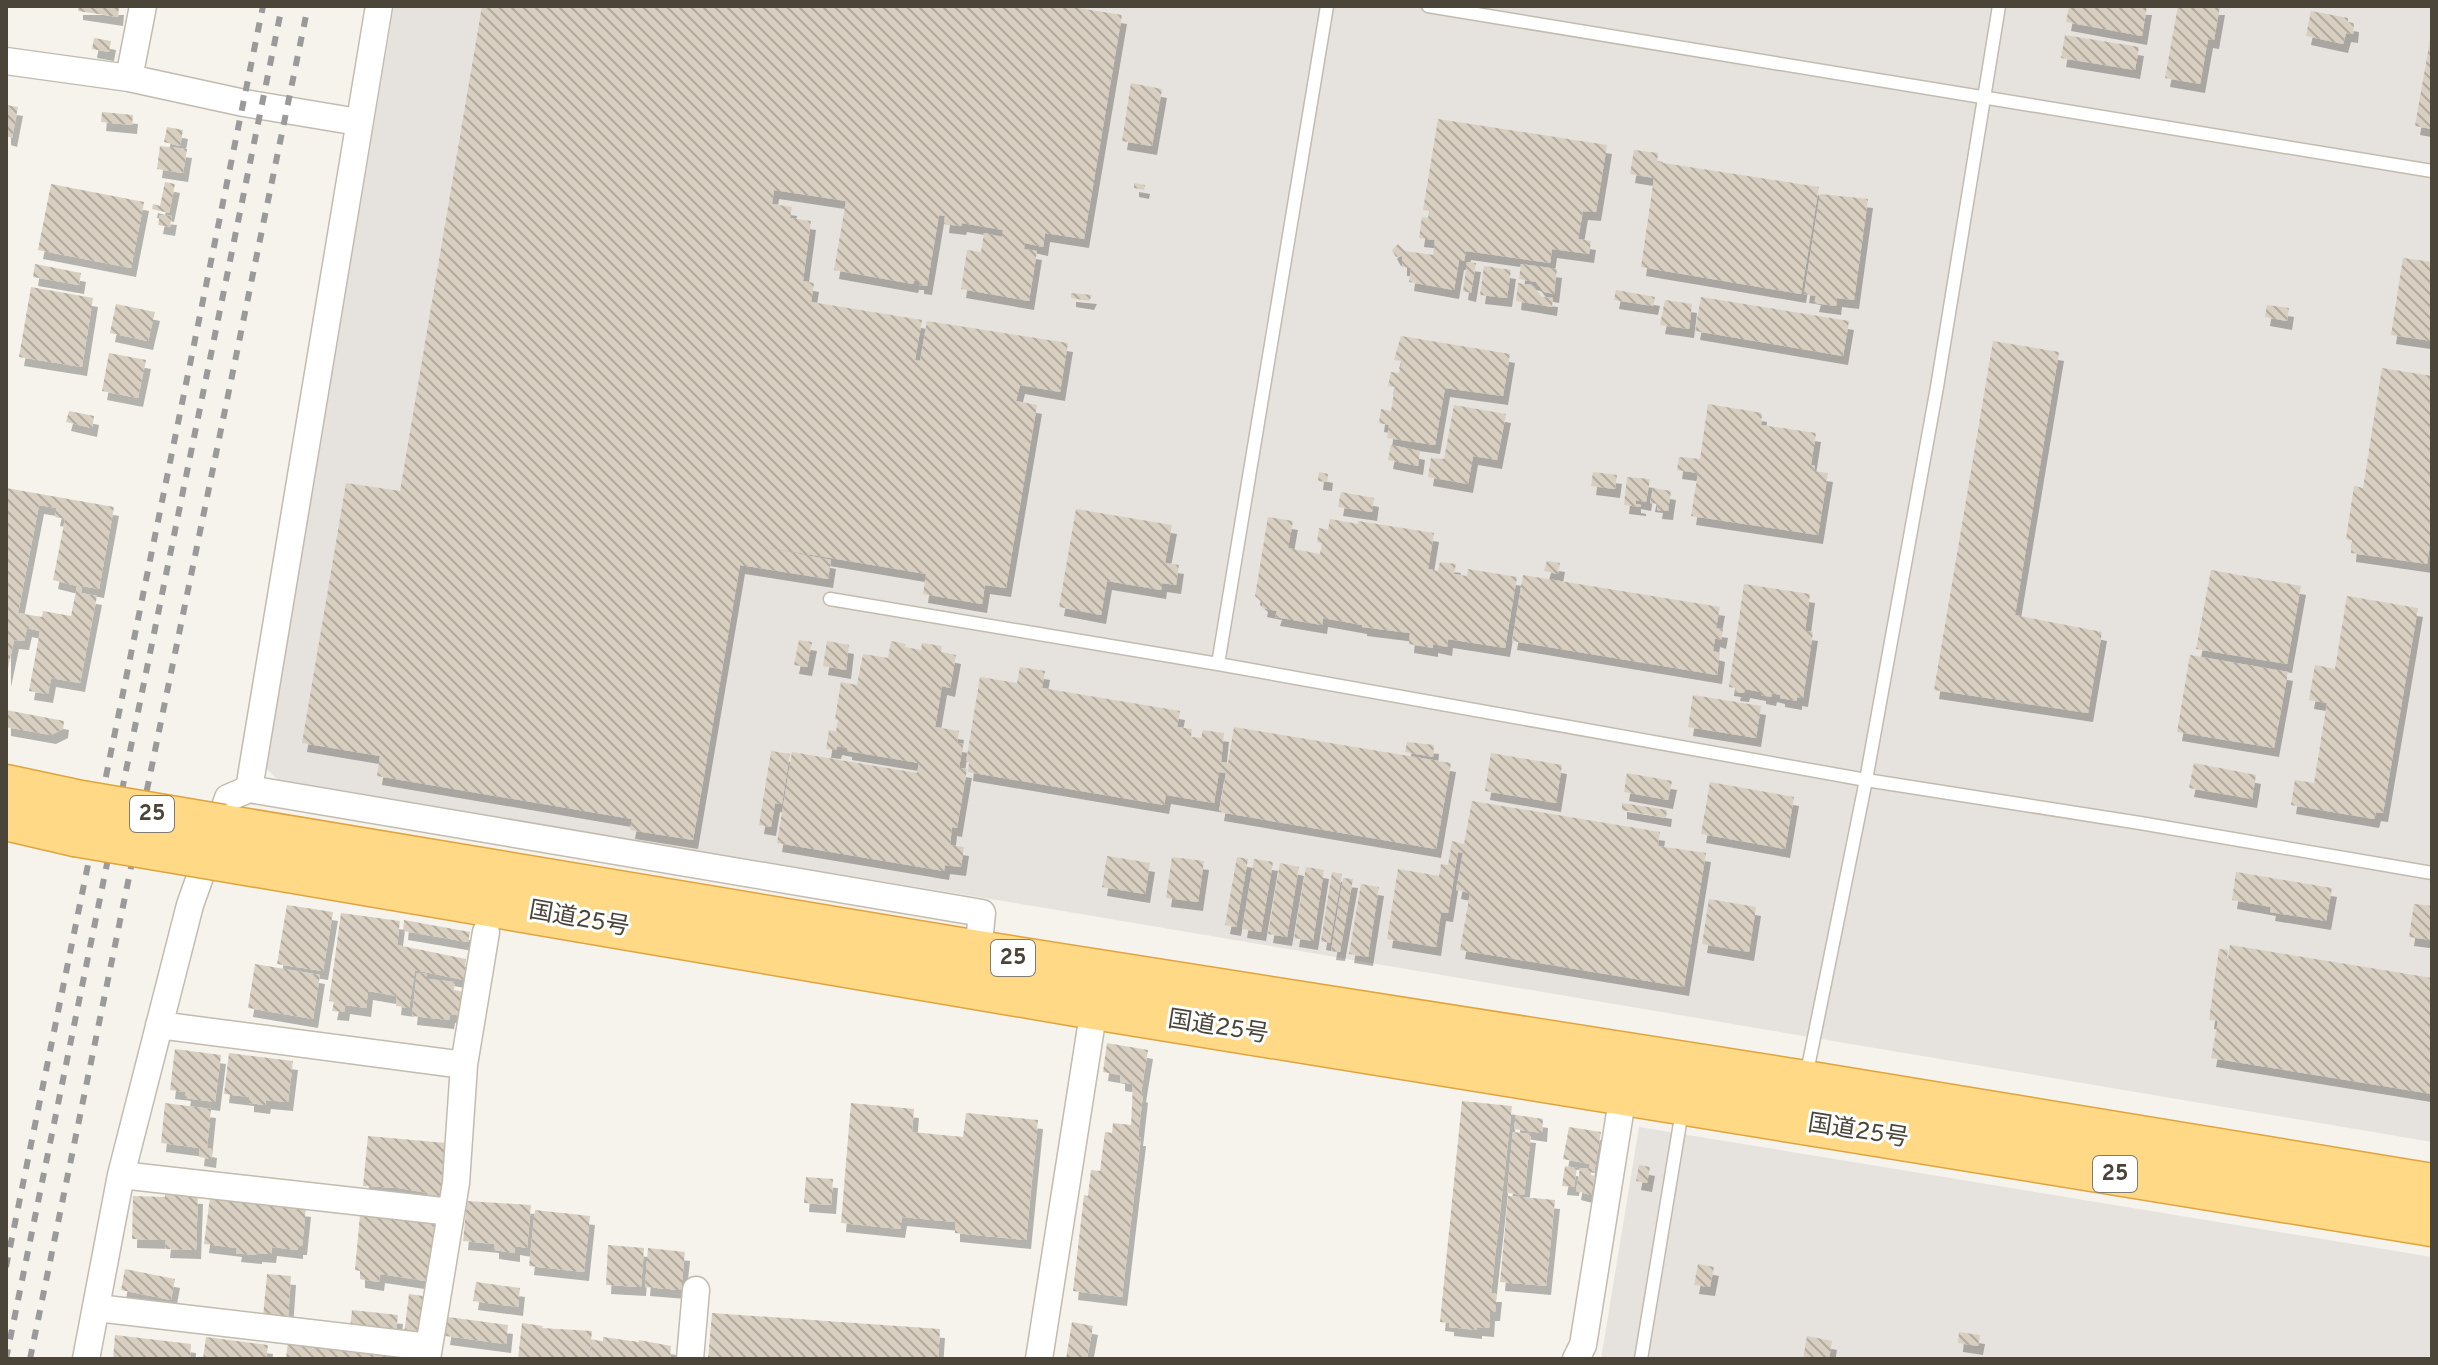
<svg xmlns="http://www.w3.org/2000/svg" width="2438" height="1365" viewBox="0 0 2438 1365" font-family="Overpass,'Noto Sans JP',sans-serif">
<style>
.industrial{fill:#e6e2dd}
.building{fill:url(#building-back-hatch);fill-rule:evenodd;filter:url(#shadow)}
.lines{fill:none;stroke-linecap:round;stroke-linejoin:round}
.service-casing{stroke:#c2bbae;stroke-width:15}
.minor-casing{stroke:#c2bbae;stroke-width:29}
.trunk-casing{stroke:#e0a43c;stroke-width:45}
.service{stroke:#fff;stroke-width:12}
.minor{stroke:#fff;stroke-width:26}
.trunk{stroke:#ffd985;stroke-width:42}
.rail{stroke:#9a9a9a;stroke-width:6;stroke-dasharray:10 10;stroke-linecap:butt}
.trunk-bridge-casing{stroke:#e0a43c;stroke-width:45;stroke-linecap:butt}
.trunk-bridge{stroke:#ffd985;stroke-width:42}
.labels{text-anchor:middle;dominant-baseline:central;stroke-width:6;stroke-linejoin:round;paint-order:stroke}
.shield{fill:#fff;stroke:#817c74;stroke-width:2}
.shield-label{font-size:22px;font-weight:bold;fill:#4b4439}
.street-label{font-size:24px;fill:#4b4439;stroke:#fff}
</style>
<defs>
<pattern id="building-back-hatch" width="6" height="6" patternUnits="userSpaceOnUse" patternTransform="scale(2)"><rect width="6" height="6" fill="#d8cfc1"/><path d="M-1 5l2 2M0 0l6 6M5-1l2 2" fill="none" stroke="#b1aa9e"/></pattern>
<filter id="shadow"><feDropShadow dx="5" dy="9" stdDeviation="0" flood-color="#0004"/></filter>
</defs>
<rect width="100%" height="100%" fill="#f6f3ec"/>
<path class="industrial" d="M394,6H2432V1142L1057,910L280,782L266,768Z
M1639,1127L2432,1257V1359H1601Z"/>
<path class="building" d="M78,6H119L118,17L78,11Z
M482,6H1066L1122,15L1084,239L1045,233L1043,247L1025,243L1024,249L1037,251L1029,301L961,289L967,250L981,252L984,233L1002,237L1003,230L962,223L961,226L944,224L945,216L939,215L927,286L919,285V281H914L913,284L834,270L846,201L774,190L772,204L792,207L790,218L811,221L803,281L814,283L811,302L922,320L915,360L920,361L927,321L1068,343L1060,392L1020,385L1016,401L1037,405L1006,588L985,585L982,604L923,594L926,574L753,545L831,560L828,579L740,565L693,840L630,830L632,819L377,776L380,756L302,743L346,483L400,491Z
M2069,6H2147L2142,36L2066,22Z
M2178,6H2220L2214,40L2208,39L2200,84L2165,78Z
M2311,11L2348,18V22L2354,23L2353,34L2346,33L2343,44L2306,36Z
M2065,35L2139,47L2135,70L2061,58Z
M94,38L111,41L109,52L92,49Z
M2430,40H2432V129L2415,126Z
M1131,83L1162,89L1152,146L1122,141Z
M6,105L18,107L12,138L6,136Z
M102,112L133,115L132,125L101,122Z
M1438,119L1607,145L1596,212L1583,211L1578,239L1591,241L1589,254L1552,249L1550,263L1466,251L1464,261H1459L1454,290L1409,282L1411,268L1402,267V256L1396,257L1392,250L1398,244L1405,251L1433,255L1435,240L1419,238L1422,217L1428,218L1430,211L1423,210Z
M167,127L183,130L180,146L164,142Z
M160,146L187,149L183,173L157,169Z
M1634,150L1658,153L1657,162L1819,187L1801,294L1641,267L1654,178L1630,174Z
M165,182L175,184L169,213L152,209L153,204L160,206Z
M1134,183L1145,185L1144,190L1134,188Z
M51,184L144,202L131,268L38,250Z
M1820,194L1868,199L1854,300L1837,298L1836,306L1814,303L1816,296L1804,294Z
M160,215L172,216L170,227L158,225Z
M2403,258L2432,262V341L2391,335Z
M1467,262L1476,263L1471,293L1463,291Z
M35,264L81,273L79,285L33,277Z
M1521,264L1557,269L1554,294L1544,292L1536,282L1519,279Z
M1484,266L1511,270L1507,298L1480,295Z
M1518,283L1532,285L1542,297L1553,298L1552,307L1516,301Z
M31,287L93,298L82,367L19,357Z
M1616,290L1655,297L1653,306L1614,300Z
M1071,293L1092,295L1089,301L1071,298Z
M1701,297L1849,321L1843,356L1695,331Z
M1665,300L1692,304L1689,329L1660,325Z
M116,304L155,312L148,341L110,333Z
M2267,305L2289,308L2287,321L2265,317Z
M1401,336L1510,354L1503,396L1445,388L1435,445L1387,438L1389,425L1379,423L1381,409L1391,411L1395,387L1388,386L1391,372L1399,373L1402,361L1394,360Z
M1993,341L2059,352L2015,615L2102,632L2088,713L1934,690Z
M109,353L146,360L138,398L102,391Z
M2382,368L2432,376V531L2427,564L2351,553L2352,540L2346,539L2354,486L2363,488Z
M1708,404L1762,413L1761,425L1816,433L1811,465L1815,466L1814,471L1828,473L1818,535L1691,516L1698,473L1677,470L1679,457L1700,459Z
M1454,405L1506,414L1497,460L1473,456L1468,484L1428,477L1431,458L1444,459Z
M69,411L94,416L92,428L66,422Z
M1391,445L1420,451L1418,466L1388,460Z
M1319,472L1328,474L1327,482L1318,481Z
M1593,472L1617,475L1615,489L1591,486Z
M1627,477L1650,479L1646,502L1636,500V504L1641,505V507L1624,505Z
M6,488L114,507L99,589L82,586L81,593L97,596L80,683L51,678L48,694L29,691L40,631L27,628L24,641L14,640L6,678ZM39,505L57,508L55,517L65,519L53,580L77,586L71,616L43,611L42,617L18,613Z
M1653,488L1671,491L1668,511L1657,510L1658,504L1650,503Z
M1341,492L1374,498L1372,512L1338,507Z
M1076,509L1172,525L1165,563L1179,565L1176,585L1162,583L1161,590L1107,581L1101,615L1059,607Z
M1268,517L1293,521L1288,548L1320,554L1322,543L1317,542L1319,528L1328,530L1330,519L1358,524V521L1434,533L1428,569L1438,571L1440,562L1456,564L1454,574L1467,576L1468,569L1517,577L1505,648L1448,639L1447,647L1433,644V648L1409,644L1410,633L1362,627V625L1323,618L1322,625L1275,617L1277,611L1262,608L1263,603L1255,596Z
M1547,561L1560,563L1558,574L1544,571Z
M2211,570L2301,586L2287,664L2196,649Z
M1523,575L1720,607L1716,628L1723,629L1721,640L1715,638L1713,651L1720,653L1717,675L1512,641Z
M1744,584L1810,594L1805,631L1813,632L1803,698L1797,697V701L1780,698V695L1772,693L1771,697L1761,695V692L1745,689L1744,693L1735,692L1736,688L1729,687Z
M2347,596L2418,608L2383,813L2376,812L2374,819L2291,805L2295,780L2314,783L2327,703L2309,700L2315,665L2335,669Z
M799,640L812,642L807,667L794,665Z
M827,641L849,645L846,670L823,666Z
M891,641L906,644L905,647L921,650L922,643L942,646L941,652L956,655L950,688L942,686L935,727L959,731L957,743L963,744L959,768L967,769L957,828L952,827L950,845L964,847L961,867L945,865L944,871L777,843L792,752L917,773L919,763L847,751V748L837,746L836,750L826,749L829,730L836,731L838,720L835,719L841,682L857,685L863,654L888,658Z
M2190,655L2288,672L2274,748L2177,732Z
M1020,667L1045,671L1042,688L1180,711L1177,727L1192,729L1191,737L1201,738L1203,730L1224,733L1221,762L1228,763L1234,727L1451,763L1436,849L1219,812L1226,773L1219,772L1214,803L1166,795L1164,805L968,772L969,762H966L980,677L1017,683Z
M1693,695L1761,706L1756,738L1688,727Z
M6,710L64,721L63,729L51,735L6,727Z
M1407,742L1434,745L1433,757L1405,752Z
M771,751L790,754L782,804L775,803L771,827L759,825Z
M1491,753L1562,765L1556,803L1485,791Z
M2194,763L2256,775L2252,799L2189,788Z
M1627,773L1672,781L1668,800L1624,792Z
M1710,782L1794,797L1785,849L1701,834Z
M1472,801L1660,832L1658,846L1706,853L1684,987L1460,950L1470,893L1456,890L1463,853L1458,852L1448,913L1441,912L1436,947L1387,939L1398,869L1439,876L1441,864L1448,865L1452,841L1464,844Z
M1622,803L1667,810L1666,818L1622,810Z
M1107,856L1150,863L1145,894L1102,887Z
M1172,857L1204,861L1198,902L1166,898Z
M1237,857L1248,859L1236,927L1225,925Z
M1254,859L1273,862L1261,932L1242,929Z
M1280,863L1299,867L1287,937L1268,934Z
M1306,867L1324,870L1313,941L1294,938Z
M1332,872L1342,874L1330,943L1321,941Z
M2236,872L2332,888L2326,921L2270,912L2271,907L2232,900Z
M1343,878L1353,879L1340,952L1331,951Z
M1361,884L1379,887L1368,957L1349,954Z
M1709,899L1756,907L1749,952L1702,944Z
M2414,904L2432,906V940L2409,937Z
M287,905L333,912L323,971L277,964Z
M341,913L400,921L397,945L466,959L464,980L415,970L409,1008L396,1006L397,996L368,991L366,1008L345,1005L344,1012L332,1011L334,1002L329,1001Z
M404,920L470,932L468,942L403,931Z
M2230,945L2432,978V1094L2211,1058L2218,1021L2209,1020L2219,949L2228,950L2225,978Z
M255,964L320,975L313,1019L248,1008Z
M417,973L427,974V979L455,982L454,991L465,992L463,1016L450,1014L449,1020L412,1016Z
M1107,1043L1148,1050L1141,1093L1143,1094L1138,1137H1141L1122,1297L1073,1291L1084,1195L1088,1196L1091,1170L1100,1171L1105,1132L1112,1133L1113,1123L1131,1125L1133,1084L1120,1082V1075L1103,1072Z
M175,1049L221,1055L215,1102L185,1098L186,1092L170,1090Z
M229,1053L293,1061L288,1102L266,1100L265,1105L249,1103V1097L224,1094Z
M1462,1101L1512,1106L1491,1293H1497L1495,1312H1490L1489,1328L1477,1327V1330L1449,1327V1323L1440,1322Z
M165,1103L211,1109L207,1148L212,1149L211,1159L199,1157L200,1148L161,1143Z
M851,1103L914,1109L912,1132L963,1137L966,1113L1038,1120L1026,1240L955,1233V1222L902,1217L900,1229L841,1223Z
M1516,1115L1543,1119L1542,1133L1514,1129Z
M1569,1127L1601,1132L1594,1173L1591,1172V1175L1595,1176L1591,1195L1576,1191L1580,1168L1589,1169L1590,1164L1563,1159Z
M1513,1132L1531,1134L1524,1195L1507,1193Z
M368,1136L446,1143L441,1199L427,1197L428,1193L399,1188L363,1186Z
M1639,1165L1650,1167L1647,1183L1636,1181Z
M1565,1166L1577,1168L1574,1187L1562,1186Z
M806,1177L833,1179L831,1205L804,1203Z
M165,1194L198,1195L196,1250L165,1249L166,1240L132,1239L133,1196L165,1197Z
M1508,1196L1555,1200L1546,1286L1500,1282Z
M210,1197L306,1208L302,1246H298V1250L272,1247L271,1254L257,1253V1255L236,1253L237,1248L204,1244Z
M467,1201L531,1205L527,1248L515,1246V1253L494,1250V1244L463,1241Z
M535,1210L590,1216L584,1272L529,1266Z
M360,1215L435,1223L426,1281L380,1274L379,1282L360,1279V1271L355,1270Z
M608,1245L644,1248L641,1287L606,1285Z
M648,1248L685,1252L681,1290L645,1287Z
M1698,1264L1714,1267L1710,1287L1694,1285Z
M125,1269L175,1279L171,1300L121,1290Z
M267,1274L291,1276L288,1318L263,1317Z
M476,1282L520,1288L518,1307L473,1301Z
M409,1294L430,1297L425,1337L404,1334Z
M352,1310L398,1315L396,1334L350,1329Z
M712,1313L940,1329L938,1359H708Z
M448,1317L508,1325L506,1344L445,1336Z
M1072,1322L1093,1326L1087,1359H1066Z
M522,1323L543,1326L542,1328L592,1331L589,1359H518Z
M1959,1332L1980,1335L1978,1346L1958,1343Z
M115,1335L191,1344L190,1359H113Z
M1807,1336L1832,1341L1829,1359H1803Z
M206,1337L268,1345L266,1359H203Z
M603,1337L639,1342V1340L671,1346L670,1359H590L592,1340L603,1341Z
M288,1341L398,1356V1359H286Z"/>
<g class="lines">
<g class="service-casing">
<path id="service" d="M1428,6L2432,171
M830,599L1218,664L1866,780L2140,823L2432,873
M1218,664L1327,6
M1806,1077L1866,780L1937,387L1999,6
M1641,1359L1682,1111"/>
</g>
<g class="minor-casing">
<path id="minor" d="M6,61L129,78L244,103L358,122
M129,78L143,6
M249,789L379,6
M159,1025L464,1065
M121,1175L451,1212
M97,1308L429,1347
M86,1359L121,1175L190,905L228,798L249,789L982,913L978,952
M427,1359L456,1183L464,1065L486,932
M690,1359L696,1290
M1039,1359L1094,1008
M1576,1359L1583,1345L1623,1094"/>
</g>
<g class="trunk-casing">
<path id="trunk" d="M6,786L81,802
M6,819L75,835
M223,826L978,952L1805,1082L2432,1185
M217,859L1094,1008L2432,1225"/>
</g>
<use href="#service" class="service"/>
<use href="#minor" class="minor"/>
<use href="#trunk" class="trunk"/>
<path class="rail" d="M6,1267L263,6
M6,1359L282,6
M30,1359L308,6"/>
<g class="trunk-bridge-casing">
<path id="trunk-bridge" d="M81,802L223,826
M75,835L217,859"/>
</g>
<use href="#trunk-bridge" class="trunk-bridge"/>
</g>
<g class="labels">
<g class="shield">
<rect x="130" y="796" width="44" height="36" rx="6"/>
<rect x="991" y="940" width="44" height="36" rx="6"/>
<rect x="2093" y="1156" width="44" height="36" rx="6"/>
</g>
<g class="shield-label">
<text x="152" y="814">25</text>
<text x="1013" y="958">25</text>
<text x="2115" y="1174">25</text>
</g>
<g class="street-label">
<text transform="translate(579 920) rotate(10)">国道25号</text>
<text transform="translate(1218 1028) rotate(9)">国道25号</text>
<text transform="translate(1858 1132) rotate(9)">国道25号</text>
</g>
</g>
<rect width="2438" height="1365" fill="none" stroke="#4b4439" stroke-width="16"/>
</svg>
